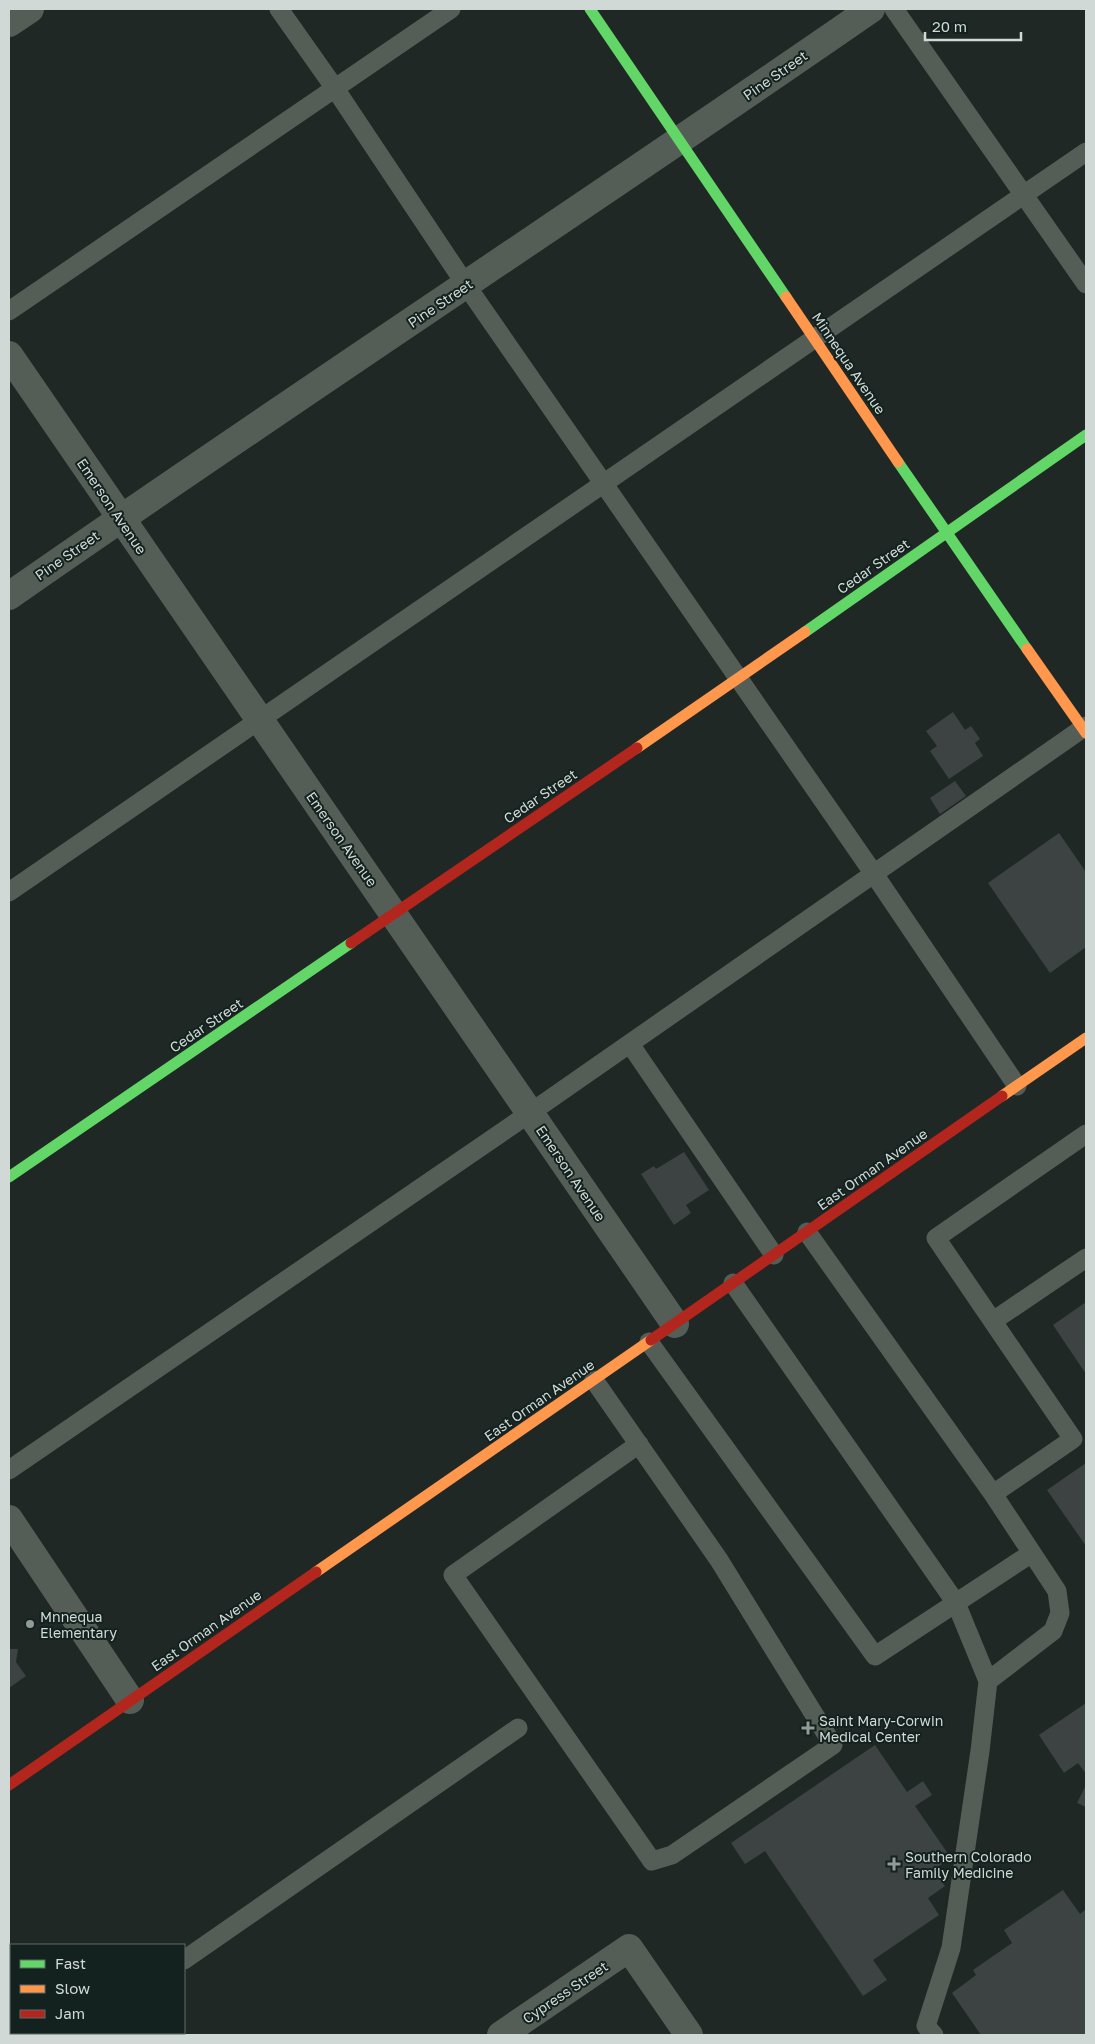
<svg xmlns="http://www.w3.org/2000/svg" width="1095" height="2044" viewBox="0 0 1095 2044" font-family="'Golos Text',sans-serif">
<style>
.building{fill:#3c4342}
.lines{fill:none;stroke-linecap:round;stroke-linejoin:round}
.lane{stroke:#545e57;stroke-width:19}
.street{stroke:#545e57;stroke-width:28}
.fast{stroke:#63d668;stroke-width:11}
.slow{stroke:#ff974d;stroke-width:11}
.jam{stroke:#b3261e;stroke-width:11}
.poi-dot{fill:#929b98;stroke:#13221e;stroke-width:2}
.labels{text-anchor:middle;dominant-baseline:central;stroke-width:4;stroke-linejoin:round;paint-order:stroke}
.street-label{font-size:14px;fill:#d0d9d6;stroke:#13221e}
.poi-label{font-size:14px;fill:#d0d9d6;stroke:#13221e;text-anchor:start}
</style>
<rect width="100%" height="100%" fill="#202826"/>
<path class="building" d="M953,712L965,730L971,726L980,739L975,743L983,756L949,779L930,751L937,746L926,731Z
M955,781L966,796L940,814L930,798Z
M1059,833L1086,872V947L1050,973L988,883Z
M684,1152L709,1190L686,1205L691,1213L674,1225L641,1174L654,1166L656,1169Z
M1086,1302V1374L1053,1325Z
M1086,1463V1546L1047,1490Z
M9,1649H18L16,1662L26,1676L9,1688Z
M1086,1703V1774L1078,1763L1064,1773L1039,1735Z
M875,1745L907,1792L923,1781L932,1795L915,1806L951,1858L933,1870L945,1886L928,1898L939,1915L873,1960L887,1980L863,1996L765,1851L745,1864L731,1843Z
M1086,1785V1807L1077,1803Z
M1063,1890L1080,1914L1086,1909V2035H981L952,1993L976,1975L973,1970L1012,1943L1004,1930Z"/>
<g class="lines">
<path class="lane" d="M279,9L334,87L466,285L874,874L1017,1086
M894,9L1086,284
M9,311L451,9
M9,892L1086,152
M630,1044L774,1255
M807,1232L993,1494
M733,1283L956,1603L988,1681
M993,1321L1086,1258
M649,1342L875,1656L1032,1553
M594,1380L719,1560L833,1745L672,1855L652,1861L453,1575L639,1444
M9,1470L530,1113L1086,726
M184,1960L518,1728
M75,2035L79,2033
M934,2035L926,2026L951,1948L980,1751L988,1681L1053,1631L1060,1613L1057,1591L993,1494L1073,1439L936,1238L1086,1134"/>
<path class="street" d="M9,23L30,9
M9,355L675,1324
M9,596C294,397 585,207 871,9
M9,1519L130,1700
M501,2035L629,1948L689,2035"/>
<path class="fast" d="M590,9L786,297
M898,462L1027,649
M805,632L1086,435
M9,1177L351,943"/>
<path class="slow" d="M786,297L898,462
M1027,649L1086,733
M637,748L805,632
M1002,1096L1086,1038
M316,1572L651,1340"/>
<path class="jam" d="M351,943L637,748
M651,1340L1002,1096
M9,1785L316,1572"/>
</g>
<g class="poi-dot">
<circle cx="30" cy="1624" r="5"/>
<path d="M805.5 1720.5h5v5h5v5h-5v5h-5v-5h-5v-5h5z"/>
<path d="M891.5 1856.5h5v5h5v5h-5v5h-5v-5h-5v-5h5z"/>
</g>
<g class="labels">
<g class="street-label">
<text transform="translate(775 75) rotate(-35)">Pine Street</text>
<text transform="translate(440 303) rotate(-34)">Pine Street</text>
<text transform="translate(849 363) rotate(56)">Minnequa Avenue</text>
<text transform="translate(112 506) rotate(56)">Emerson Avenue</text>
<text transform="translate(67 555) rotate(-35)">Pine Street</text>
<text transform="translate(873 566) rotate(-35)">Cedar Street</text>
<text transform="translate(540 796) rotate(-34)">Cedar Street</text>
<text transform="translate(342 839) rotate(55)">Emerson Avenue</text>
<text transform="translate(206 1025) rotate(-34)">Cedar Street</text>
<text transform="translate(872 1169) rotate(-35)">East Orman Avenue</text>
<text transform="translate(571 1173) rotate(56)">Emerson Avenue</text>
<text transform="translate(539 1400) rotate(-35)">East Orman Avenue</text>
<text transform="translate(206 1630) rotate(-35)">East Orman Avenue</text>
<text transform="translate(565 1992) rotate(-34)">Cypress Street</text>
</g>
<g class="poi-label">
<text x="40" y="1616">Mnnequa<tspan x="40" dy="16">Elementary</tspan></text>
<text x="819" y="1720">Saint Mary-Corwin<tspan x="819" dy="16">Medical Center</tspan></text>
<text x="905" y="1856">Southern Colorado<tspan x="905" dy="16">Family Medicine</tspan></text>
</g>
</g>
<rect width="1095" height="2044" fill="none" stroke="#d0d9d6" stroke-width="20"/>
<rect x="10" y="1944" width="175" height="90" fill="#13221e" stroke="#5f6b68"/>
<rect x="20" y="1960" width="25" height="8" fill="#63d668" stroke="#5f6b68"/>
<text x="55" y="1969" font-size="15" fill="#d0d9d6">Fast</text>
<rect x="20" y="1985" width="25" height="8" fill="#ff974d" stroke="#5f6b68"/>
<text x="55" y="1994" font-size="15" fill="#d0d9d6">Slow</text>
<rect x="20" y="2010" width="25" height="8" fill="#b3261e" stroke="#5f6b68"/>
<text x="55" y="2019" font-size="15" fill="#d0d9d6">Jam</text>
<path d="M925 32v8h96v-8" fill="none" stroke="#d0d9d6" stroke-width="2.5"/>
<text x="932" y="32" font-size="15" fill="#d0d9d6" stroke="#13221e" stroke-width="4" paint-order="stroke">20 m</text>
</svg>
